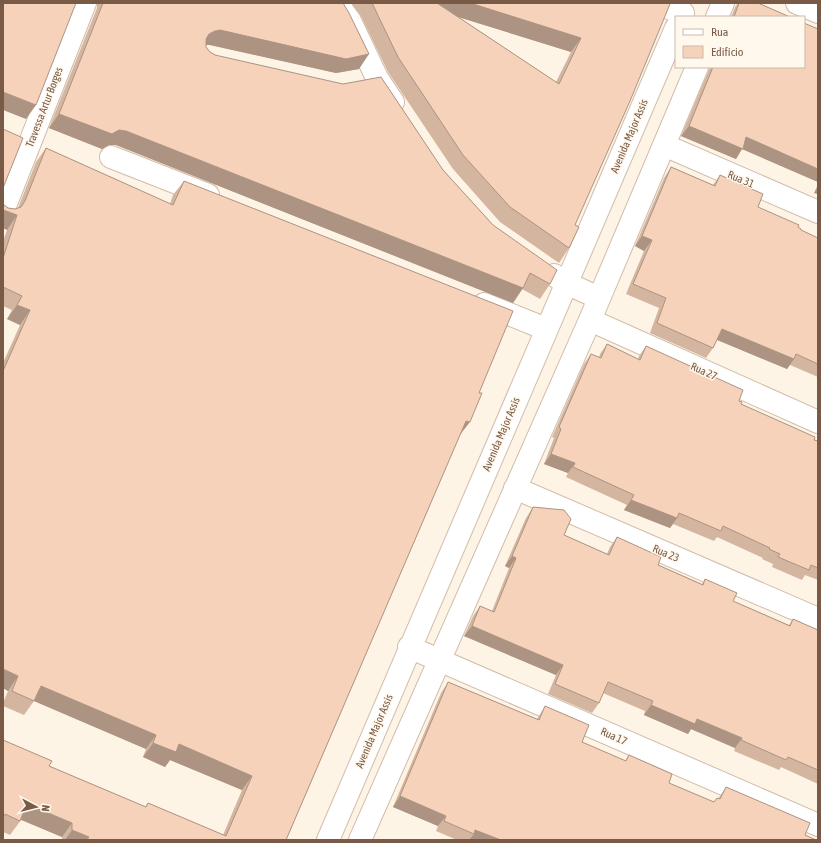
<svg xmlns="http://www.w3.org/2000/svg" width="821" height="843" viewBox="0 0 821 843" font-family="'Asap Condensed',sans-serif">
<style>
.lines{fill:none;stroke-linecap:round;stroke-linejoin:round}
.minor-casing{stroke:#d1bca9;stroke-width:24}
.minor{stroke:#fff;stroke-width:22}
.wall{fill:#d4b5a0;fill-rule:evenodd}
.shaded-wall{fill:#ac9382}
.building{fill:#f6d2ba;stroke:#ac9382}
.labels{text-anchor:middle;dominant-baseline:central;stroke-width:3;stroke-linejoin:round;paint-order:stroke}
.street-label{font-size:11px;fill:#795a47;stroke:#fff8ed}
</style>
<rect width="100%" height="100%" fill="#fef4e5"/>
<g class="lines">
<g class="minor-casing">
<path id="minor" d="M337,3L350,21L377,78L393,102
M654,3L683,13
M797,3L818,12
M717,17L723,3
M664,145L818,212
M111,157L208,195
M3,211L85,3
M554,275L566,283L599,298
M484,304L546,329
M590,320L818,422
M515,488L818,619
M409,647L818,825
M328,840L676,28
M360,840L590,320L697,67"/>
</g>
<use href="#minor" class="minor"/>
</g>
<path class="wall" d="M97,3H343L359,69L336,73L210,45H206V47L210,52L443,170L493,225L550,284L540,299L522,289L513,303L116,145H109L102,149L49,128L97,8Z
M351,3H668L575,225L569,248L559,263L500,222L453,169L388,72L361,16ZM458,17L571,52L556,82Z
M738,3H758L790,17H731L735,7Z
M818,29V182L742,149L736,159L681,136L710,67H804Z
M46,148L170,204L173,195L184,181L459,436L286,840H62V837L21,820L10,835L3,832V740L49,766L145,807L148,803L223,835L242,790L170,760L165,767L143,757L146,749L34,701L24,715L3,706V703L8,691L3,688V363L20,325L7,319L12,310L3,306V241L7,230L3,228V204L8,208L15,209L18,208L36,162Z
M671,167L713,185L720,175L758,207L798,227L801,230L818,238V377L790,365L787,369L717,340L713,348L706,358L650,333L659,308L626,294L644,251L635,246L664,178Z
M818,184V194L814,193Z
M607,344L638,359L639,356L646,346L739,401L741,404L818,441V580L805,575L802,580L772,567L773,564L762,559L763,558L717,537L714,541L673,524L670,528L624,510L627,505L566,477L568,473L544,464L554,438L552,437L584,364L591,354L599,358L600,354Z
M533,507L564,535L607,554L610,547L617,537L658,565L702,584L705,579L733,601L789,625L793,619L818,630V784L781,767L779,770L734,751L735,748L691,729L688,734L644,715L645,711L603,693L599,703L592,713L548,694L556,675L464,636L473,616L480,606L492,611L509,568L505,566L526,518Z
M448,682L537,719L545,706L582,742L625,761L629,755L669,783L714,802L717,798L718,799L726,787L805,835L816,840H457L436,831L438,826L393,807L441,693Z"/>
<path class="shaded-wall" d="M413,3H470L581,38L571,52Z
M220,30L369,54L359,69L336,73L210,45H205L199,48L209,34L215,31Z
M3,92L36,105L26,119L3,110Z
M59,114L119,130L126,131L523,288L513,303L116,145H109L102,149L49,128Z
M689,126L746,137L818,169V182L742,149L736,159L681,136Z
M818,187V194L814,193Z
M3,210L17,215L7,230L3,228Z
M642,236L652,240L644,251L635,246Z
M17,305L30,310L20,325L7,319Z
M722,329L794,359L787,369L715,339Z
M466,421L470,422L459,436Z
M551,454L575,463L568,473L544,464Z
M631,500L677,518L670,528L624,510Z
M512,556L516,558L509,568L505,566Z
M472,626L563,665L556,675L464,636Z
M3,669L18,676L8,691L3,688Z
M41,686L156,735L146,749L34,701Z
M651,705L697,719L742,738L735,748L691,729L688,734L644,715Z
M153,743L179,744L252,776L242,790L170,760L165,767L143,757Z
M400,796L446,816L438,826L393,807Z
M27,804L72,823L62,837L17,818Z
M72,830L89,837L86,840H65Z
M475,830L501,840H469L474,834Z"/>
<path class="building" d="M3,3H76L36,105L3,92Z
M103,3H343L349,13L369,54L346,59L220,30L215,31L209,34L206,39V47L210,52L215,55L343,84L381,77L443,170L493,225L557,270L550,284L530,273L523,288L126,131L119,130L112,134L59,114Z
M372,3H437L559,84L581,38L470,3H668L670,4L630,101L575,225L579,227L569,248L510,207L463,155L398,57Z
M739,3H758L790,17H734Z
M804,23L818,29V169L746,137L743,149L689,126L713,67H804Z
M3,129L23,138L3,188Z
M46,148L173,205L184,181L513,311L479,393H482L470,422L466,421L286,840H87L89,837L72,830V823L27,804L20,821L5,814L4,816H3V740L52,761L49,766L146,807L148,803L226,836L252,776L179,744L176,752L153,743L156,735L41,686L34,701L12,691L18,676L3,669V371L30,310L17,305L22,296L3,287V258L17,215L3,210V204L8,208L15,209L21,207L25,201Z
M671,167L715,186L720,175L763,194L758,207L799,225L798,227L801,229V230L818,238V364L796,354L794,359L722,329L713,348L657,323L666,298L633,284L652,240L642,236Z
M607,344L640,360L646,346L743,390L739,401L742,402L741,404L815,437L814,440L818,441V568L811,565L809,570L778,557L780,554L769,549L770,548L723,526L721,531L679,513L677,518L631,500L634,495L573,467L575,463L551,454L561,429L559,427L591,354L601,358Z
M533,507L564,510L571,519L564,535L609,555L617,537L661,557L658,565L703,585L705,579L737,593L733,601L790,626L793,619L818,630V770L788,757L786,760L741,740L742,738L697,719L695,724L651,705L653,701L608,682L599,703L555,684L563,665L472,626L480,606L494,612L516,558L512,556Z
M448,682L539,720L545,706L589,725L582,742L626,761L629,755L672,774L669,783L714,802L717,798L720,799L726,787L810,823L805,835L816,840H501L475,830L474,834L444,821L446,816L400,796Z"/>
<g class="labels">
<g class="street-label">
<text transform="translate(44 107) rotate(-69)">Travessa Artur Borges</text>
<text transform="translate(629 136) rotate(-67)">Avenida Major Assis</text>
<text transform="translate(741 179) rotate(23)">Rua 31</text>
<text transform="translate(704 371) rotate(24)">Rua 27</text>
<text transform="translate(501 434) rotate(-67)">Avenida Major Assis</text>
<text transform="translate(666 553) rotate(23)">Rua 23</text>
<text transform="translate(374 731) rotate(-67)">Avenida Major Assis</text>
<text transform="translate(614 736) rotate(24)">Rua 17</text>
</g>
</g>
<rect width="821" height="843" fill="none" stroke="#795a47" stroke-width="8"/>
<rect x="675" y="16" width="130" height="52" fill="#fff8ed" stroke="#c9b9ab"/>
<rect x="683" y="29" width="20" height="6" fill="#ffffff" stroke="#c9b9ab"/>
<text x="711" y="36" font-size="12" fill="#795a47">Rua</text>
<rect x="683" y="46" width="20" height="12" fill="#f6d2ba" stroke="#c9b9ab"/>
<text x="711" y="56" font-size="12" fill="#795a47">Edifício</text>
<g transform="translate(36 807) rotate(97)" stroke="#fff8ed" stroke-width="3" paint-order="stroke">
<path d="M0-3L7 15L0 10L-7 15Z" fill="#795a47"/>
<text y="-6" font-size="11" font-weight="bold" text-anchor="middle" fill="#795a47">N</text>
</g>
</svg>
